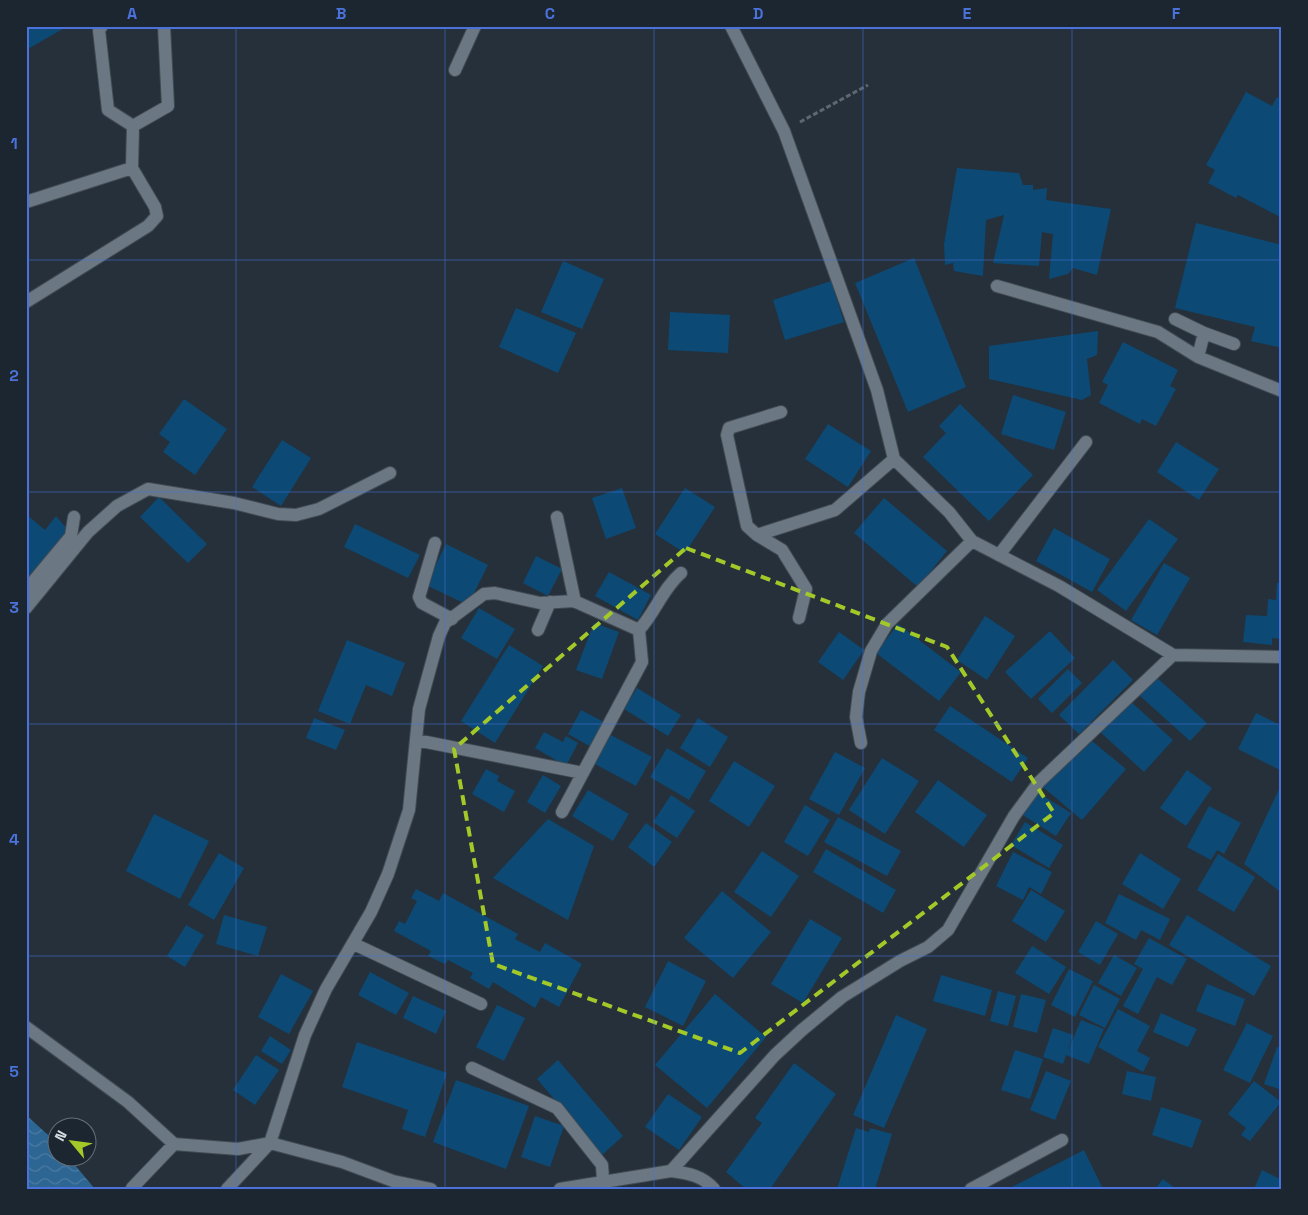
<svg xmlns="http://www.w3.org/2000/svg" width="1308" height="1215" viewBox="0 0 1308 1215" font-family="'Space Grotesk',sans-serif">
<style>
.water{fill:url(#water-waves)}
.building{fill:#0c4a75}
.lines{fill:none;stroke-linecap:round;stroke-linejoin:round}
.lane-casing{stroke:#424b53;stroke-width:14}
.street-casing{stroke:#424b53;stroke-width:14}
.path{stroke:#5d6770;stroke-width:3;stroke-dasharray:5 2.5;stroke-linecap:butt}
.lane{stroke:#6b7884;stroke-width:12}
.street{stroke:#6b7884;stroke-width:12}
.marked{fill:none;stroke:#a2c928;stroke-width:4;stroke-dasharray:10 6;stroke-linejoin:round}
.grid{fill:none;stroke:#4b72db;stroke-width:1;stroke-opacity:0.55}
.neatline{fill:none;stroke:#4b72db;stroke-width:2}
.grid-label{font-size:16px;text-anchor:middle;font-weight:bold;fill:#4b72db}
</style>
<defs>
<pattern id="water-waves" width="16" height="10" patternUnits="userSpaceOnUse" patternTransform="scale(1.25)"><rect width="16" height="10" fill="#2d6693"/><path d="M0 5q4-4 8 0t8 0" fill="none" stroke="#4b7ba2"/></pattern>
</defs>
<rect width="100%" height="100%" fill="#25303a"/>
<path class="water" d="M26,1115L57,1143L58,1158H69L95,1189H26Z"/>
<path class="building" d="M26,26H68L26,50Z
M1246,92L1272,106L1277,97L1282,100V218L1238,195L1236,198L1208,183L1215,170L1206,165Z
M957,168L1019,173L1023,185H1033V190L1047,188L1046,200L1111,209L1097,275L1073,268L1068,274L1049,279L1053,234L1042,232L1039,266L993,263L1004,215L986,220L983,276L954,271L953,263L945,265L944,244Z
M1196,223L1282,245V348L1251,341L1255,327L1175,308Z
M914,258L966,387L908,412L855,283Z
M563,261L604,279L582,329L541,312Z
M831,281L844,322L785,340L773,300Z
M516,308L576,333L558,373L499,347Z
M670,312L730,315L728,353L668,350Z
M1098,331L1097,355L1087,359L1091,395L1082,400L989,379V346Z
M1123,342L1178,370L1170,386L1176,389L1156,426L1142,419L1140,424L1099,403L1108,385L1102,382Z
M1013,395L1066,412L1054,450L1001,434Z
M184,399L227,429L195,475L163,452L170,442L159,434Z
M960,404L1033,475L989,521L923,457L946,433L939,426Z
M828,424L871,451L848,487L805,459Z
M282,440L311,458L281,506L252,487Z
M1176,442L1219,469L1199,500L1157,472Z
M622,488L636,528L606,539L592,498Z
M685,488L715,507L685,553L655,534Z
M159,497L207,544L188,563L140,517Z
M884,498L947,551L918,587L854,533Z
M26,514L45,530L56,516L68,530L26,580Z
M1149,519L1178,539L1126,611L1097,590Z
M355,524L420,555L408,578L344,547Z
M1054,528L1110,559L1092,592L1036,561Z
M446,544L488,565L468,605L426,585Z
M536,556L562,569L548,596L523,583Z
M1164,563L1190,578L1157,635L1131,620Z
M609,572L651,595L638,620L595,596Z
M1277,583H1282V639L1272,638V645L1243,642L1246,615L1267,616L1268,599L1276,600Z
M479,608L515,629L497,659L461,638Z
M985,616L1015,636L987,680L957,660Z
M594,623L619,632L602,679L576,670Z
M898,624L961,672L939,701L876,653Z
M1050,631L1075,658L1031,699L1005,672Z
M839,632L864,650L843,680L818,662Z
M347,640L405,663L392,696L366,685L350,724L318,711Z
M509,645L543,666L495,743L461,721Z
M1113,660L1133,680L1079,734L1059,715Z
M1068,669L1082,683L1052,713L1038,699Z
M1155,676L1207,723L1190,741L1138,694Z
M637,688L681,715L668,736L624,709Z
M1128,699L1173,740L1144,772L1099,731Z
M950,706L1028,758L1012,782L934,730Z
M581,710L606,723L593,748L568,734Z
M1256,713L1282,726V771L1238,749Z
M314,718L345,730L336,750L306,738Z
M698,718L728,737L710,767L680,748Z
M544,732L563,742L566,736L578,743L566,766L535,748Z
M609,734L652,757L636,786L593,763Z
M1092,741L1126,769L1082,820L1043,787Z
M667,748L706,771L689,800L650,777Z
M835,752L865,768L839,815L809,799Z
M882,758L919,781L885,834L849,810Z
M734,761L775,786L749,827L709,801Z
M486,769L499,776L497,781L515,791L504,812L472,794Z
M1187,770L1212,788L1186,826L1160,808Z
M543,775L561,786L545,813L527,802Z
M938,780L987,815L964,847L915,812Z
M1280,787L1282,788V893L1244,864Z
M588,790L629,814L613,841L572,816Z
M1035,791L1071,813L1056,836L1021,814Z
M671,795L695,811L677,838L653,822Z
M805,805L830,820L808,856L784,842Z
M1209,806L1241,823L1224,854L1217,850L1211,860L1187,847Z
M154,814L209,841L180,899L126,871Z
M838,817L901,851L887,876L824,842Z
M548,819L594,846L568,920L493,878Z
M1025,822L1063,845L1049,868L1011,845Z
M646,823L672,842L654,867L628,847Z
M826,849L896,890L883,913L813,872Z
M762,851L799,876L771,917L734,892Z
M1013,852L1052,872L1041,894L1029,887L1023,900L996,886Z
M219,853L244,868L214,920L188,905Z
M1140,853L1181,879L1163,909L1122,884Z
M1218,854L1255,877L1234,912L1197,890Z
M416,889L439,901L443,893L518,934L515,939L540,952L545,943L582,964L559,1007L541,997L535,1008L493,982L489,989L470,978L473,973L448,960L445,964L428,956L431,951L394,931L399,921L405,924L417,901L411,898Z
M1031,890L1065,911L1046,942L1012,921Z
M722,891L771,932L733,978L684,938Z
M1119,894L1170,919L1160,940L1141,930L1136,940L1105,923Z
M224,915L267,927L258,956L216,944Z
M1187,915L1271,966L1254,996L1169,945Z
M810,919L842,938L803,1003L771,984Z
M1096,921L1118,934L1100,965L1078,952Z
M186,925L204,935L185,967L167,956Z
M1149,938L1187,959L1172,985L1157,977L1138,1014L1123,1006L1143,969L1134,964Z
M1032,946L1066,967L1049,994L1015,973Z
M1114,955L1137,968L1121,996L1098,983Z
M668,961L706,981L683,1026L645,1007Z
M1069,969L1093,981L1075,1017L1051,1005Z
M370,972L409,993L396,1015L358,995Z
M281,974L313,991L289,1034L258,1017Z
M941,975L992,990L985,1016L933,1001Z
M1207,984L1245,999L1235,1026L1196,1011Z
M1094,985L1120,999L1105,1028L1079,1015Z
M998,991L1016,996L1008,1026L990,1021Z
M715,994L766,1037L707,1108L655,1065Z
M1021,994L1046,1000L1037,1033L1013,1027Z
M413,996L446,1011L436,1034L403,1018Z
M497,1005L525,1018L504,1061L476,1047Z
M1118,1009L1150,1026L1137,1051L1150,1058L1143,1072L1098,1047Z
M1161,1013L1197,1029L1188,1047L1153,1032Z
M896,1015L927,1029L884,1128L853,1115Z
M1081,1020L1104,1029L1089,1064L1066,1055L1063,1064L1043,1057L1053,1028L1073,1035L1068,1050Z
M1247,1023L1273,1036L1250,1083L1223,1070Z
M270,1036L291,1050L282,1064L261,1051Z
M357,1042L447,1073L425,1137L402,1129L408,1110L342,1087Z
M1277,1047L1282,1048V1090L1264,1084Z
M1015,1050L1043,1059L1030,1099L1001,1090Z
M256,1055L279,1070L255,1105L233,1090Z
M558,1060L623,1136L602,1155L537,1079Z
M794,1063L836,1094L770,1189H746L726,1172L762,1123L755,1118Z
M1046,1071L1071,1081L1055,1120L1030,1110Z
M1127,1071L1156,1077L1151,1101L1122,1094Z
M456,1080L529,1106L506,1169L433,1142Z
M1254,1081L1281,1102L1250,1141L1241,1135L1246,1128L1228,1114Z
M668,1094L702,1117L679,1150L645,1127Z
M1161,1107L1202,1120L1192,1148L1152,1135Z
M535,1116L564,1126L550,1167L521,1157Z
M856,1128L869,1132L870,1128L892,1134L875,1189H837Z
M1084,1150L1103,1189H1008Z
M1262,1170L1282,1180V1189H1254Z
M1163,1179L1176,1189H1155Z"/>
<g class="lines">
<g class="lane-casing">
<path id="lane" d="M999,555L1086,442
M472,1068L557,1108L602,1165L603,1180"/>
</g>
<g class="street-casing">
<path id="street" d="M102,26L99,30L108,110L133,126
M731,26L784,131L877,390L894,459L949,512L972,541L1059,586L1173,655L1282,657
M455,70L475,26
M133,126L168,106L164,26
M132,168L133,126
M26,202L132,168L155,207L157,216L148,226L26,302
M997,286L1158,332L1198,357L1282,391
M1175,319L1204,333L1198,357
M1204,333L1234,344
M557,517L575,602
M757,535L747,526L727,435L729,428L781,412
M435,543L419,597L422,603L452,619
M26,590L71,536L74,517
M26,608L88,532L117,506L148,489L234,503L278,514L296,515L319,509L390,473
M799,618L806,589L782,550L757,535L835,510L894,459
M538,630L550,602
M639,630C655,613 663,588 681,573
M416,740L583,773
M861,743L856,717L859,692L871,651L887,624L972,541
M354,944L481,1004
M26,1027L128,1102L174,1144L238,1149L270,1143L342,1162L393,1181L431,1189
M671,1171L775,1055L802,1030L842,997L900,961L928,947L948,930L1014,816L1039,782L1173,655
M132,1188L174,1144
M227,1189L270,1143L305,1035L326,989L371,912L388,874L409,810L419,709L439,636L445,623L484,594L495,593L540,603L574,601L639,630L642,662L562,812
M560,1189L671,1171C688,1173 703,1176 714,1189
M971,1189L1062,1140"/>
</g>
<path class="path" d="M800,122L868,85"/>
<use href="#lane" class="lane"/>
<use href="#street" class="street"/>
</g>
<path class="marked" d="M686,548L947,647L1054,813L740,1053L493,964L454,749Z"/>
<path class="grid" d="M236,26V1189M445,26V1189M654,26V1189M863,26V1189M1072,26V1189M26,260H1282M26,492H1282M26,724H1282M26,956H1282"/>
<rect width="1308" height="1215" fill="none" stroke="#1b2630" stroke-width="55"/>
<g transform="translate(72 1142) rotate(299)"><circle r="24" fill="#1b2630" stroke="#656f78"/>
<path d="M0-4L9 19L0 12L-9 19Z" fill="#a2c928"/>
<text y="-8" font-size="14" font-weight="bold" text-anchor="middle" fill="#d5dde3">N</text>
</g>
<rect x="28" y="28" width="1252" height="1160" class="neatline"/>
<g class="grid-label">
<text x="132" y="19">A</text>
<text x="341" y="19">B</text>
<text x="550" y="19">C</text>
<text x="758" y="19">D</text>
<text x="967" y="19">E</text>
<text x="1176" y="19">F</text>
<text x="14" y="149">1</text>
<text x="14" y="381">2</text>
<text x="14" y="613">3</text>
<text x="14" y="845">4</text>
<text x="14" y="1077">5</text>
</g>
</svg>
